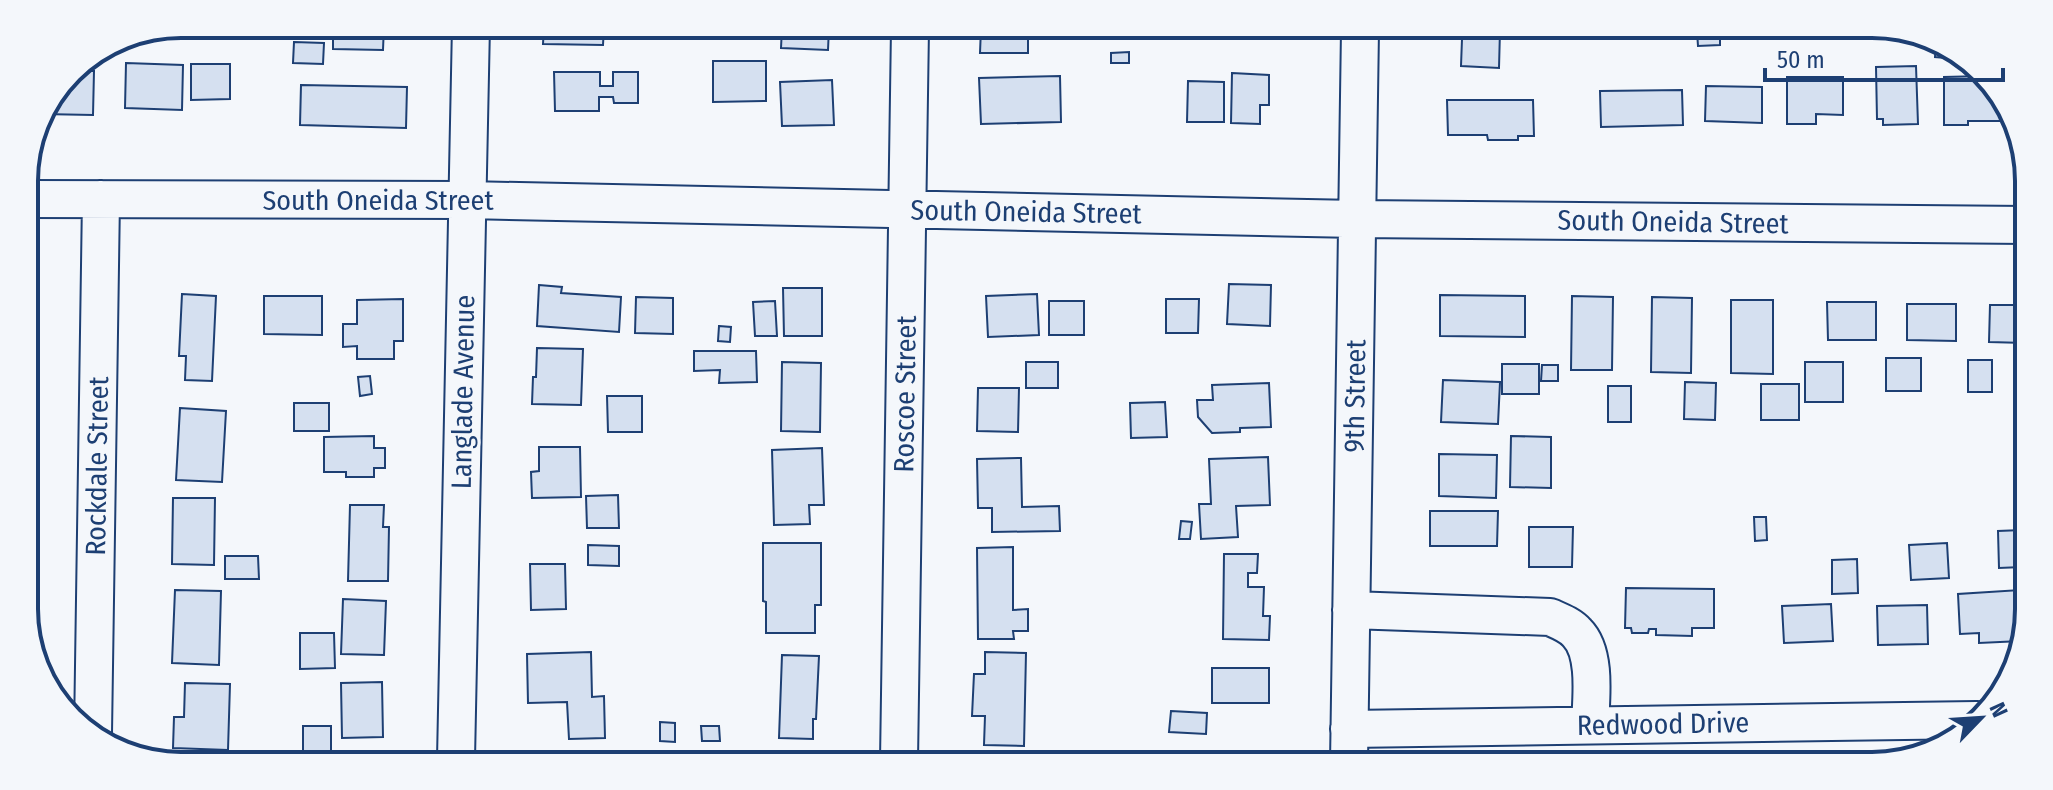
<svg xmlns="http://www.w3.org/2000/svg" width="2053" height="790" viewBox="0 0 2053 790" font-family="'Fira Sans Condensed',sans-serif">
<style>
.building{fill:#d5e0f0;stroke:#1d3f73;stroke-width:2}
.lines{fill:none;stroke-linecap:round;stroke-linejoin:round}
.minor-casing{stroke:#1d3f73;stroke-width:40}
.minor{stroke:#f4f7fb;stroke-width:36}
.labels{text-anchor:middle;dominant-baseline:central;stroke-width:6;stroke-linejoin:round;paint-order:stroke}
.street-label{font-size:28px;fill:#1d3f73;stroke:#f4f7fb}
.rim{fill:none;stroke:#1d3f73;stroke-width:4}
</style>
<rect width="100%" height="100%" fill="#f4f7fb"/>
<path class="building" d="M302,25H384L383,50L333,49V35H302Z
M544,26H604L603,45L543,44Z
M782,27H829L828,50L781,48Z
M981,28H1028V53H980Z
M1197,29H1266V34L1197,33Z
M1450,30H1500L1499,68L1461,66L1462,39H1450Z
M1697,31H1720V45L1698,46Z
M294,42L324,43L323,64L293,63Z
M1936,42L1958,58V59L1935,57Z
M1129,52V63H1111V53Z
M713,61H766V101L713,102Z
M126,63L183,65L182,110L125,108Z
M191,64H230V99L191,100Z
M1916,66L1918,124L1883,125V119H1877L1876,67Z
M71,71H94L93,115L42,114L43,108Z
M554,72H600V86H613V72H638V103H614L613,97H599V111H555Z
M1232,73L1269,75V105H1260V124L1231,123Z
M1060,76L1061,122L981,124L979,78Z
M1984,76L1996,85L2004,103V121H1968V125H1944V77Z
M1787,77H1843V115L1816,114V124H1787Z
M832,80L834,125L782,126L780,82Z
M1188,81L1224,82V122H1187Z
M301,85L407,87L406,128L300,125Z
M1706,86L1762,87V123L1705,121Z
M1682,90L1683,125L1601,127L1600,91Z
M1447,100H1533L1534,136H1518V140H1488L1487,135H1448Z
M1229,284L1271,285L1270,326L1227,324Z
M539,285L562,287L561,293L621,297L619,332L537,326Z
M783,288H822V336H784Z
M182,294L216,296L212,381L185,380L186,356H179Z
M1037,294L1039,335L988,337L986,296Z
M1440,295L1525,296V337L1440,336Z
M264,296H322V335L264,334Z
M1572,296L1613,297L1612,370H1571Z
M636,297L673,298V334L635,333Z
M1652,297L1692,298L1691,373L1651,372Z
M403,299V341H394V359H357V346L343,347V324H357V300Z
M1166,299H1199L1198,333H1166Z
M1731,300H1773V374L1731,373Z
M775,301L777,336H755L753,302Z
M1049,301H1084V335H1049Z
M1827,302H1876V340H1828Z
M1907,304H1956V341L1907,340Z
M1990,305H2026L2025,343L1989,342Z
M719,326L731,327L730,342L718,341Z
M537,348L583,349L581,405L532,404L533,377H536Z
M694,351H756L757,382L719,383L720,370L694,371Z
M1886,358H1921V391H1886Z
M1968,360H1992V392H1968Z
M782,362L821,363L820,432L781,431Z
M1026,362H1058V388H1026Z
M1805,362H1843V402H1805Z
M1502,364H1539V394H1502Z
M1542,365H1558V381H1541Z
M370,376L372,394L360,396L358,377Z
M1443,380L1500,382L1498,424L1441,422Z
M1685,382L1716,383L1715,420L1684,419Z
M1269,383L1271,427L1240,428V432L1212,433L1198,417L1197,400H1213L1212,385Z
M1761,384H1799V420H1761Z
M1608,386H1631V422H1608Z
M978,388H1019L1018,432L977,431Z
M607,396H642V432H608Z
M1165,402L1167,437L1131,438L1130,403Z
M294,403H329V431H294Z
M180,408L226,411L222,482L176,480Z
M374,436V448H385V468H374V477H346V472H324V437Z
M1511,436L1551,437V488L1510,487Z
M539,447H580L581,497L532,498L531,472L539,471Z
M822,448L824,505H809L810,524L774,525L772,450Z
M1439,454L1497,455L1496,498L1439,496Z
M1268,457L1270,505L1236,506L1238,537L1201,539L1199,504H1211L1209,459Z
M1021,458L1022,507L1059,506L1060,531L992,532V508H978L977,459Z
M618,495L619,528H587L586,496Z
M173,498H215L214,565L172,564Z
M350,505H384L383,527H389L388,581H348Z
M1430,511H1498L1497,546H1430Z
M1754,517H1766L1767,540L1755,541Z
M1181,521L1192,522L1190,539H1179Z
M1529,527H1573L1572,567H1529Z
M2022,530V567L1999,568L1998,531Z
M763,543H821V605H815V633H766V602L763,601Z
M1947,543L1949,578L1911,580L1909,545Z
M588,545L619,546V566L588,565Z
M1013,547V610L1028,609V631H1013L1014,639H978L977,548Z
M1224,554H1258L1257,573H1248V587H1264L1263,616H1270L1269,640L1223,639Z
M225,556H258L259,579H225Z
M1857,559L1858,593L1832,594V560Z
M530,564H565L566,609L531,610Z
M1626,588L1714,589V628H1692V636L1656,635V629H1649L1648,633H1632L1631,628H1625Z
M175,590L221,591L219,665L172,663Z
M2020,590L2021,641L1979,643V633L1960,634L1958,594Z
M343,599L386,601L384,655L341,654Z
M1831,604L1833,641L1784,643L1782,606Z
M1927,605L1928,644L1878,645L1877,606Z
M300,633H334L335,668L300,669Z
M591,652L592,697L604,696L605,738L569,739L567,702L528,703L527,654Z
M985,652L1026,653L1024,746L984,745L985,716H972L974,674H985Z
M782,655L819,656L816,719H813V739L779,738Z
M1212,668H1269V703H1212Z
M382,682L383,737L342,738L341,683Z
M185,683L230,684L228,750L173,748L174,717H184Z
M1171,711L1207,713L1206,734L1169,732Z
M660,722L675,723V742L660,741Z
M303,726H331V756L303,755Z
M701,726H719L720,741H702Z
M808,754V761L762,760L761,755Z
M1204,760H1277V763H1204Z"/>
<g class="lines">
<g class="minor-casing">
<path id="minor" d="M25,199L467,200L1357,219L2027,225
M1351,610L1550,617C1559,621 1570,625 1577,633C1597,653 1591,699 1590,725
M1349,729L1977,720
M93,733L101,199
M456,759L471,25
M899,761L910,28
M1349,763L1360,30"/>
</g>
<use href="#minor" class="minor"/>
</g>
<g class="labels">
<g class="street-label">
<text x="378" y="200">South Oneida Street</text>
<text transform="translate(1026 212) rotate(1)">South Oneida Street</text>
<text transform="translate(1673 222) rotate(1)">South Oneida Street</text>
<text transform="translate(463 392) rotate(-89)">Langlade Avenue</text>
<text transform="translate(905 394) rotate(-89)">Roscoe Street</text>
<text transform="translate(1355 396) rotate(-89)">9th Street</text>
<text transform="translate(97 466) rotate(-89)">Rockdale Street</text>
<text transform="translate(1663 724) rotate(-1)">Redwood Drive</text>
</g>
</g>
<path d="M0 0H2053V790H0ZM181 38H1872A143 143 0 0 1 2015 181V609A143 143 0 0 1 1872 752H181A143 143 0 0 1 38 609V181A143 143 0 0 1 181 38Z" fill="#f4f7fb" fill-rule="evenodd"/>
<path class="rim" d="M181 38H1872A143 143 0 0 1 2015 181V609A143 143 0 0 1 1872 752H181A143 143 0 0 1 38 609V181A143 143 0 0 1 181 38Z"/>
<g transform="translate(1981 718) rotate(65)" stroke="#f4f7fb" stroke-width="6" paint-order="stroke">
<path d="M0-6L14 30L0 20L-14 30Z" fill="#1d3f73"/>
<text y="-12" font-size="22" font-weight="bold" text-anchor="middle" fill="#1d3f73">N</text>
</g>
<path d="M1765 68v12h238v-12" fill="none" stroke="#1d3f73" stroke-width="4"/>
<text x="1777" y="68" font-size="24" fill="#1d3f73" stroke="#f4f7fb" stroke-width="6" paint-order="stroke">50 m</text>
</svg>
